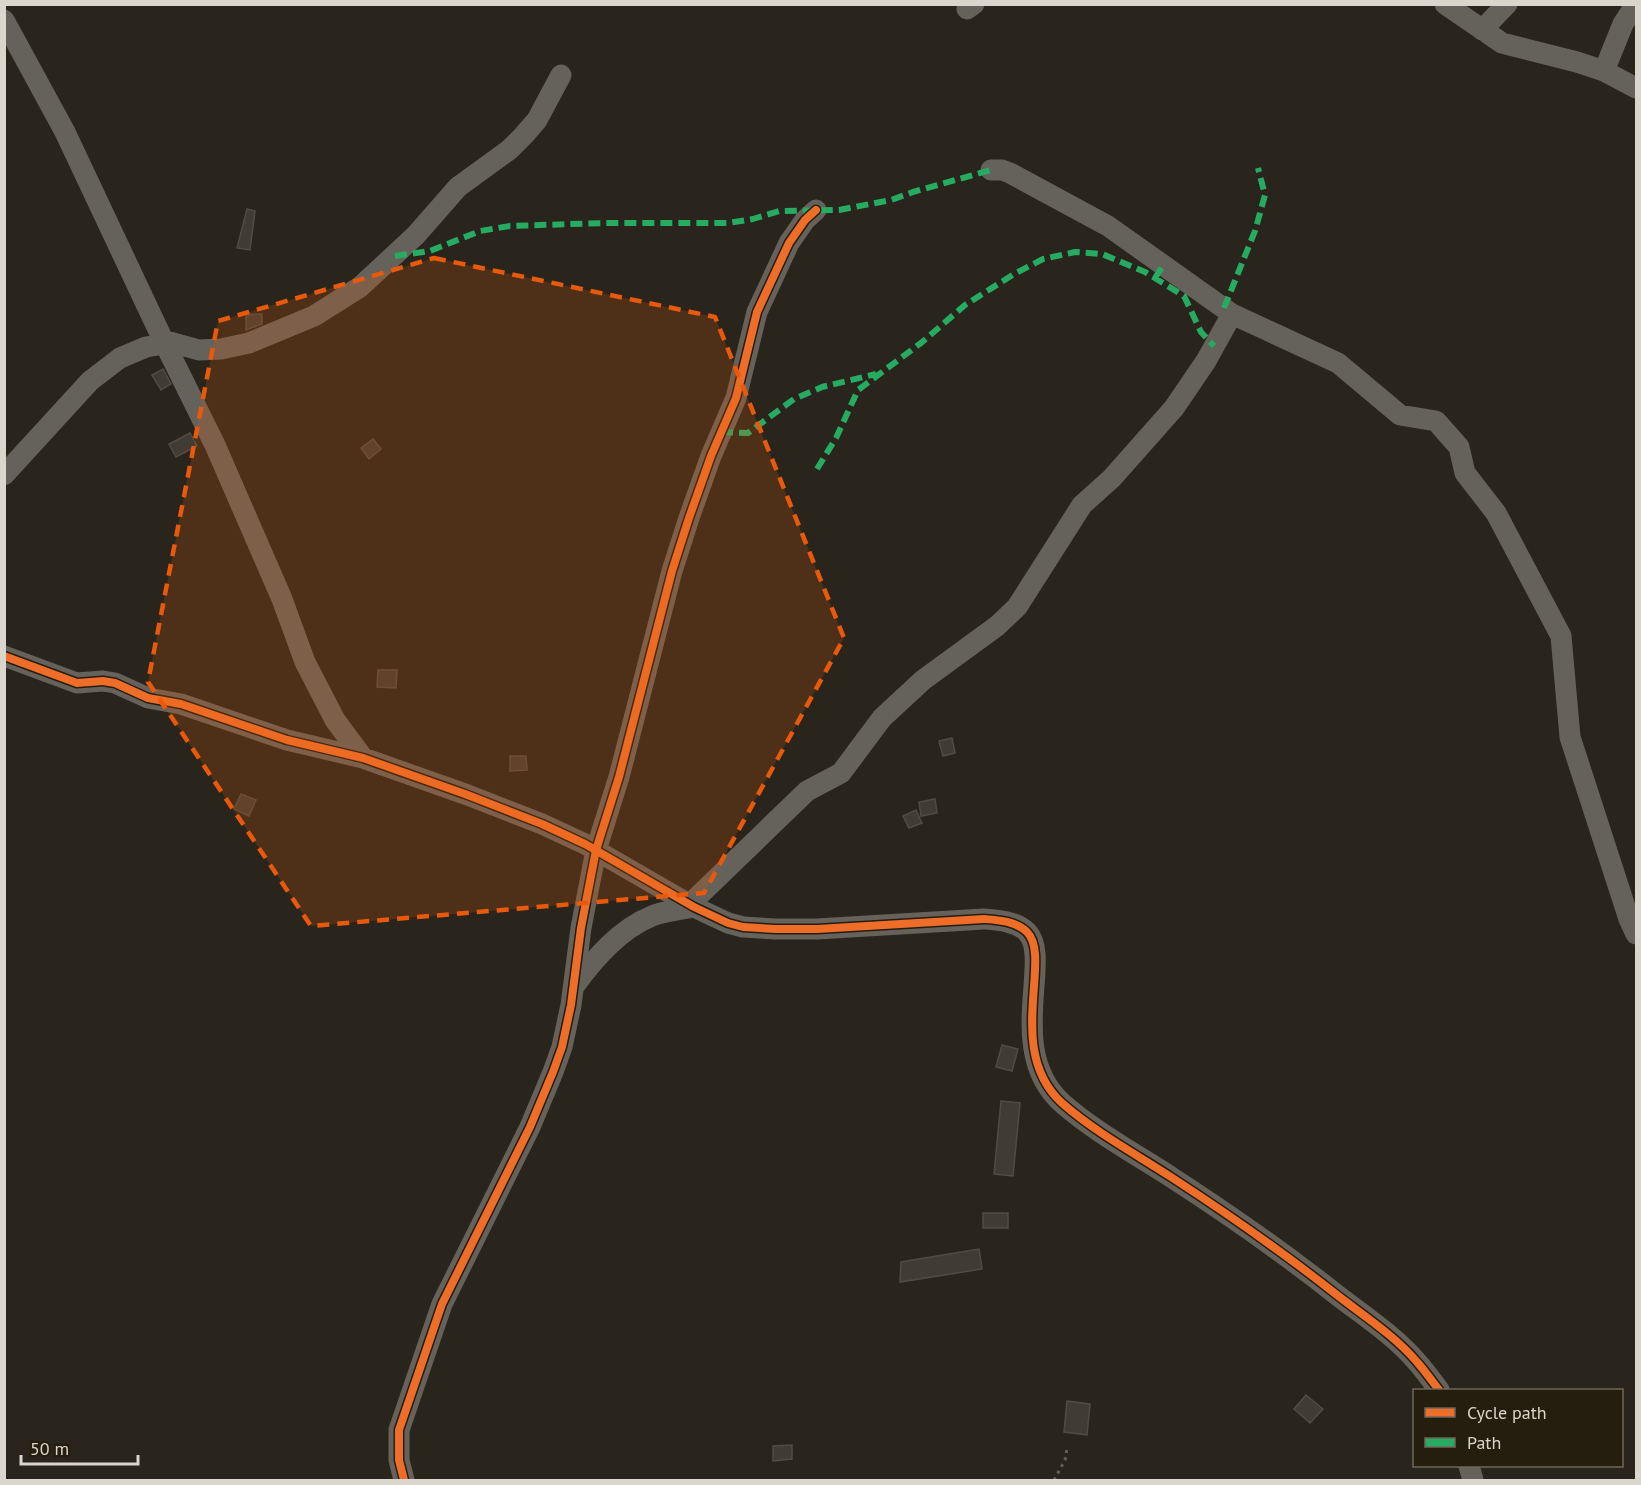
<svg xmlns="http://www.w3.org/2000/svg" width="1641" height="1485" viewBox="0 0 1641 1485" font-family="'PT Sans',sans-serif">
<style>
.building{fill:#403c34;stroke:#504c45;stroke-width:1.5}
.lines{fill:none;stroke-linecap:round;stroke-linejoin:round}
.path{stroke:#625f58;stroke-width:3;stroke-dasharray:3 4.5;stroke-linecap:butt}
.minor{stroke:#65625b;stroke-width:21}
.quiet{stroke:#26ab63;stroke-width:6;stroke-dasharray:12 6;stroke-linecap:butt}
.cycleway-casing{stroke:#251d0d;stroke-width:11}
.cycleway{stroke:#ee6e29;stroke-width:8}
.marked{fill:#e8590c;fill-opacity:0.2;stroke:#e8590c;stroke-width:4.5;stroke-dasharray:12 8;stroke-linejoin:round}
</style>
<rect width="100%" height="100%" fill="#29251c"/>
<path class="building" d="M247,209L255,211L250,250L237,248Z
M262,314V324L246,330V315Z
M163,369L171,384L161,390L152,375Z
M190,433L197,446L176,457L169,444Z
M373,439L381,449L369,459L361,448Z
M378,670H397L396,688L377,687Z
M952,738L955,753L943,756L939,741Z
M510,756H526L527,770L510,771Z
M241,794L256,800L249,816L234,809Z
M935,799L937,813L921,816L919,802Z
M916,810L922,823L909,828L903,816Z
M1002,1045L1018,1049L1012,1071L996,1067Z
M1001,1101L1020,1103L1013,1176L994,1174Z
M983,1213H1008V1228H983Z
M979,1249L982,1269L900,1282L901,1262Z
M1306,1395L1323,1409L1310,1423L1294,1409Z
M1067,1401L1090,1404L1087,1435L1064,1432Z
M792,1445V1459L773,1461V1446Z"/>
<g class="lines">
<path class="path" d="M1054,1480L1065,1460L1067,1448"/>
<path class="minor" d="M1445,4L1502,43L1577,62L1604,71
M1636,4L1623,24L1604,71L1636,88
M967,9L974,4
M4,20L65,132L163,340L215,445L282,599L305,662L335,720L363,758
M1482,30L1507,4
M1232,314L1338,363L1400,415L1436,421L1459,447L1465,473L1496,513L1561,636L1570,737L1629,919L1636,934
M163,340L199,350L221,349L249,343L314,316L360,287L416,235L458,187L509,150L524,135L537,120L561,75
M4,475L90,381L120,358L146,347L158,345L163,340
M4,656L77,683L103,681L115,683L148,698L181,704L287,740L363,758L465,794L542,824L585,844L694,907L728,923L743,927L776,929H817L984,919C997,920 1016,921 1027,932C1053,958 1004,1050 1062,1103C1095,1132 1134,1153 1171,1177C1228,1214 1284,1253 1337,1295C1364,1316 1395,1336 1417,1362C1425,1371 1432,1381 1439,1390
M690,904L807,791L841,773L882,718L923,680L997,626L1017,607L1082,505L1112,478L1174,408L1206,361L1232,314L1108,226L1010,173L1002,170H991
M575,985C595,958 620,929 652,916C665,911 680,909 694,907
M1469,1466L1473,1480
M404,1480L399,1460V1430L442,1304L530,1127L553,1072L562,1047L571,1005L581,928L596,850L619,777L672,571L689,518L711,456L736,398L757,312L789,243L805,220L816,210"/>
<path class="quiet" d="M395,256L430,251L480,231L510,226L606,223H728L753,219L779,211L839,210L891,200L913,192L991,170
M1155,278L1164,264
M1224,308L1255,231L1265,195L1258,168
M721,432L748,433L794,399L822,387L876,374
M817,469L836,438L858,390L921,343L965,305L1014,274L1043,259L1075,252L1102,254L1145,272L1184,296L1201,332L1214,346"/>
<g class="cycleway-casing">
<path id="cycleway" d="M4,656L77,683L103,681L115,683L148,698L181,704L287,740L363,758L465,794L542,824L585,844L694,907L728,923L743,927L776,929H817L984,919C997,920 1016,921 1027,932C1053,958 1004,1050 1062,1103C1095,1132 1134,1153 1171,1177C1228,1214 1284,1253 1337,1295C1364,1316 1395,1336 1417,1362C1425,1371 1432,1381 1439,1390
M404,1480L399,1460V1430L442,1304L530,1127L553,1072L562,1047L571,1005L581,928L596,850L619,777L672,571L689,518L711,456L736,398L757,312L789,243L805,220L816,210"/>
</g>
<use href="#cycleway" class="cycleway"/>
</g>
<path class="marked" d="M434,258L715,317L844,638L704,893L311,926L148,682L218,321Z"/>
<rect width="1641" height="1485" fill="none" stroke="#dbd6cc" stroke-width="12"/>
<rect x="1413" y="1389" width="210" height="78" fill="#251d0d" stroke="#6e6759" stroke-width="1.5"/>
<rect x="1425" y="1408" width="30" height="9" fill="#ee6e29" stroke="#6e6759" stroke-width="1.5"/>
<text x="1467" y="1419" font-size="18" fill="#dbd6cc">Cycle path</text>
<rect x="1425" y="1438" width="30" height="9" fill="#26ab63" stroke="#6e6759" stroke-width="1.5"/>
<text x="1467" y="1449" font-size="18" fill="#dbd6cc">Path</text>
<path d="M21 1455v9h117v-9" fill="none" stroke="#dbd6cc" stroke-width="3"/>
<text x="30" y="1455" font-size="18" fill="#dbd6cc" stroke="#251d0d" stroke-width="4.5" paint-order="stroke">50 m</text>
</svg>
